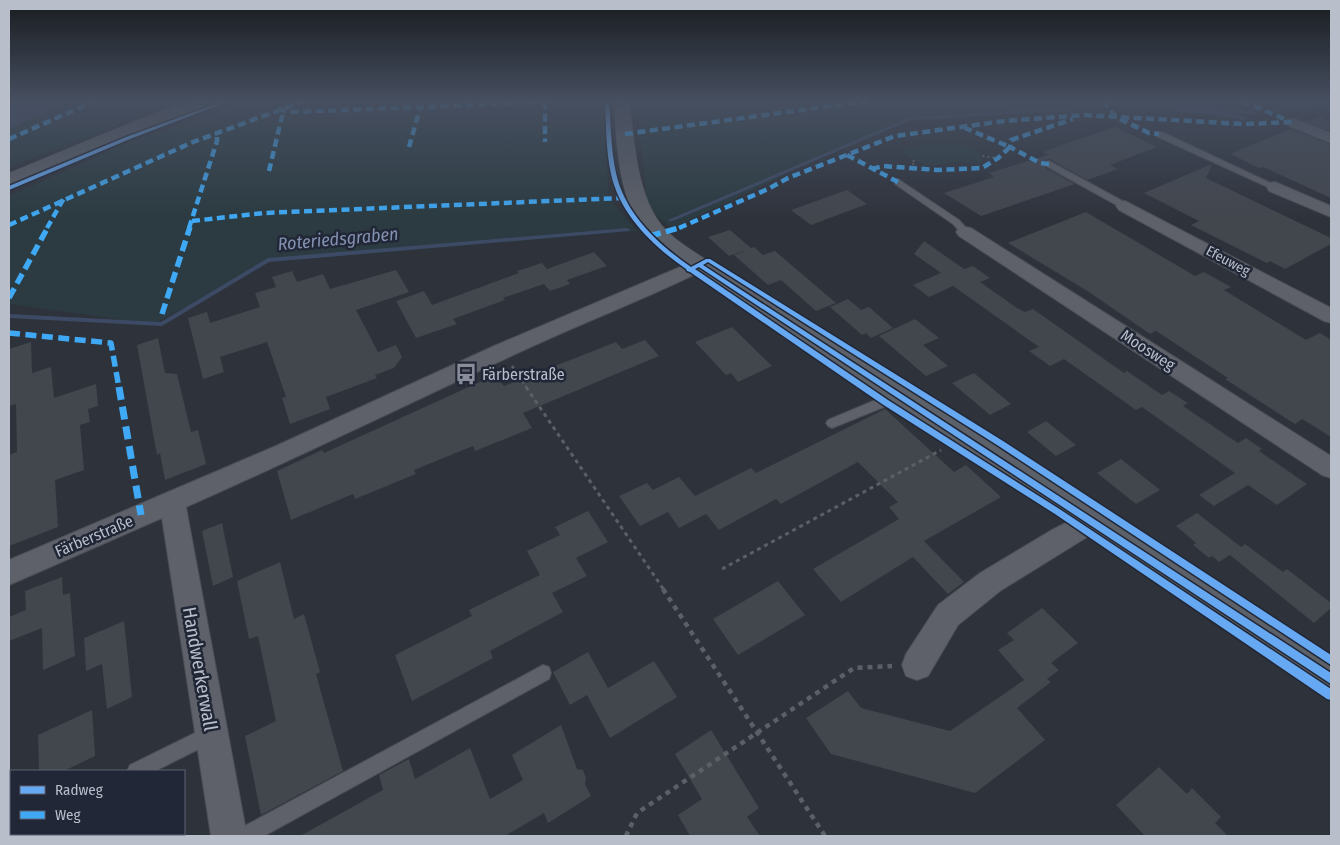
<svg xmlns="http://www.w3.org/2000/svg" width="1340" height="845" viewBox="0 0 1340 845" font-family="'Fira Sans Condensed',sans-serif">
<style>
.green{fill:#2b3b41}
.water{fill:#3d4a65}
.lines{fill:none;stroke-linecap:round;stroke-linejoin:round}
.stream{fill:#3d4a65;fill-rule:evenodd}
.building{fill:#42464d}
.lane-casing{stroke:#4a4d54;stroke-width:2}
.street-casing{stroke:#4a4d54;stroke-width:2}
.secondary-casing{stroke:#4a4d54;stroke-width:1}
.path-far3{stroke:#5b6066;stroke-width:2;stroke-dasharray:2.5 2.5;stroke-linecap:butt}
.path-far2{stroke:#5b6066;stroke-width:2.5;stroke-dasharray:3 3;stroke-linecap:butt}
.path-far1{stroke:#5b6066;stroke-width:3;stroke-dasharray:4 4;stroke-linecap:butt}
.path{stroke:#5b6066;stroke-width:4.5;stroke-dasharray:5 5;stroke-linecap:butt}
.lane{fill:#5e6169;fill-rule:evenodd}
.street{fill:#5e6169;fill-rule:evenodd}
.secondary{fill:#5c6068;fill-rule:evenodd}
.quiet-far2{stroke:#3fa9f5;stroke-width:4.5;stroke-dasharray:8 4.5;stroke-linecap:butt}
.quiet-far1{stroke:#3fa9f5;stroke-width:5.5;stroke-dasharray:11 5.5;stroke-linecap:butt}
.quiet{stroke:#3fa9f5;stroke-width:7;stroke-dasharray:13 7;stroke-linecap:butt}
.cycleway-casing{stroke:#212736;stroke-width:3}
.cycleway{fill:#66a8f1;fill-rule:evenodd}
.labels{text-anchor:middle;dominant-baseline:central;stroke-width:5;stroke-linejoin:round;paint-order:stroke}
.far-street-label{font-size:14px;fill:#b9becb;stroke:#212736}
.street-label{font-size:16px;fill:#b9becb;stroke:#212736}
.poi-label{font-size:16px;fill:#b9becb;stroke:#212736;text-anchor:start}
.water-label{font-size:18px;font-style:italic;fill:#8391b0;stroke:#212736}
.near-street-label{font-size:19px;fill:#b9becb;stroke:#212736}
</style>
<rect width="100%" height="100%" fill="#2e323b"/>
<path class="green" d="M71,101H181L9,167V129Z
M242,101H602L609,198L637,231L270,262L154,324L9,304V196L133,141Z
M637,101H1087L1099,108L896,122L673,228L648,211Z
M920,145C938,144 966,141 980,153L982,164L960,162L927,166L899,152Z"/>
<path class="water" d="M9,101H71L9,129Z
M1114,101H1209L1246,118L1245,120C1222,116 1199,113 1176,111C1152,109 1130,114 1108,102Z"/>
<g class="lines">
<path class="stream" d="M1323,101H1329L1271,112L1269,111Z
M1100,106H1101V108L911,120L673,221H669L668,220L908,118Z
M1226,110L1254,112L1256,113L1254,114L1227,112L1225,111Z
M627,228L630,230L629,231L269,262L162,326L9,318V314L161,322L268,258Z"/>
</g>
<path class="building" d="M1319,117L1331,122V131L1307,122Z
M1115,127L1157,147L1110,165L1118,169L1087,180L1050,159L1045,160V168L1075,184L981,216L944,193L994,177L989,173L1048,155L1042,152Z
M1291,129L1331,145V198L1263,167L1259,168L1230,154Z
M1212,164L1206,178L1331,238V244L1285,269L1270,261L1267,263L1191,225L1199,221L1144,193Z
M847,190L867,204L811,225L791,210Z
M1086,212L1195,276L1204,272L1231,287L1224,290L1306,340L1320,333L1331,340V437L1302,419L1295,424L1225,379L1228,378L1156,331L1150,334L1089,292L1008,243Z
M730,230L751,248L754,247L763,255L775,251L836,303L816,311L781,280L768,285L734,255L749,249L729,256L708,237Z
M924,241L964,269L973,266L990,278L980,282L1017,308L1025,312L1033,309L1124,373L1127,371L1162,395L1169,391L1188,403L1183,406L1238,443L1246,438L1262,449L1259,451L1307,484L1277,505L1248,485L1214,506L1199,495L1235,473L1142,407L1136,410L1064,359L1050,366L1029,351L1039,347L953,286L929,297L913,285L941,273L914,254Z
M594,252L607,266L567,280L570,284L550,291L544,284L503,298L505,300L453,319L457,324L416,338L396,301L424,291L432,305L519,273L517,271L542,263L547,269Z
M396,270L409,292L356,310L378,352L396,345L402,357L394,368L375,375L377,378L326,397L330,409L290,424L282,398L286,397L267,342L220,357L224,372L203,379L188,318L207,312L210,323L260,307L255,293L276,287L272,277L292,271L297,282L323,274L330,289Z
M848,299L861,310L869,307L893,328L871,338L866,333L862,335L830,307Z
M915,319L939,338L923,345L948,366L926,376L879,336Z
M732,327L772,366L738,382L731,373L726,375L695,342Z
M158,338L165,373L177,374L191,432L198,430L206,464L165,480L160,453L157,455L137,345Z
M645,340L659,356L523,413L532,428L475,451L473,446L414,470L416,474L355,499L353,494L291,520L277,471L322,450L324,453L495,375L504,386L616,342L622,349Z
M31,342L32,373L51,367L54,398L96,384L98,406L88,409L90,422L80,425L84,470L55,480L58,527L9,546V455L17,452L16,404L9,406V349Z
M974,373L1011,404L990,415L952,383Z
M885,409L954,472L966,465L1001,497L924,541L964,582L948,594L913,557L841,602L813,569L899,519L889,507L898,502L858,462L781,504L776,499L719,530L706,514L679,528L668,512L640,526L619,496L647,483L653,490L679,477L695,496L751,468L756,473Z
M1046,421L1076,445L1056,456L1027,432Z
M1121,459L1160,490L1136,504L1097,473Z
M588,511L608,542L576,558L587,576L552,593L563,612L490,651L493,658L412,701L395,655L472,616L469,610L540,575L527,551L560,535L555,527Z
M1197,513L1241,547L1245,544L1283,572L1287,569L1331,603V608L1314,623L1230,555L1219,562L1212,556L1209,558L1193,545L1196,543L1176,526Z
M222,523L233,577L213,586L202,531Z
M280,562L294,619L304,614L320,672L316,674L343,771L261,815L245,736L276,721L258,636L249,639L237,581Z
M62,577L63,595L70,593L75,656L43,670L42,628L9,641V617L26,610L25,591Z
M778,581L805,615L738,655L713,619Z
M1042,608L1078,643L1051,663L1059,670L1047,679L1051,682L1017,708L1045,740L975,793L831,754L806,718L848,691L861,708L950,731L1024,680L998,650L1014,640L1007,633Z
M124,621L132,697L107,709L102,664L86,671L84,638Z
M588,652L608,688L654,661L677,697L610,738L587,695L570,705L553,672Z
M92,710L95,756L64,771H39L38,735Z
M561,725L577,769L583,770L586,778L585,784L591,796L548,823L544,813L505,836H300L383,790L379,775L409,759L415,779L470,748L490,799L523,780L512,755Z
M711,730L759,808L747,817L760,836H690L678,815L702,799L675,754Z
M1159,767L1187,794L1192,788L1221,817L1215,823L1228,836H1145L1116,805Z"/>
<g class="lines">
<g class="lane-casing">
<path id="lane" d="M1156,132H1162L1279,187L1275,190L1272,189L1156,136Z
M1049,161L1128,204L1130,206L1128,208H1122L1046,166V162Z
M898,179L959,220L970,232L968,234H962L953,224L895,184V180Z
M897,391L903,395L889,405L832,428L828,426L826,423L828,420Z
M543,665L549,667L551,673L549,679L264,836H237L239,829Z
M211,725L217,728L220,734L217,740L155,771H127L130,765Z
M11,823V834H20L19,836H9V824Z"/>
</g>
<g class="street-casing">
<path id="street" d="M1292,118L1331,133V143L1287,125L1285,122L1287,119Z
M1275,182L1331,206V217L1269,191L1267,187L1269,183Z
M1125,201L1331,308V323L1324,321L1119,210L1116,206L1119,202Z
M965,227L971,228L1331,456V478L1322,475L959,236L956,232L959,228Z
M699,259L706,261L709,265L706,269C641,301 574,326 509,357C401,407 295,459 186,507L247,836H211L162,518L9,585V560L278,445L494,346Z
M1091,510L1100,513L1104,521L1100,529L1000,591L958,625L928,676L917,680L906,676L902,665L906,654L938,605L980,573L1050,531Z"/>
</g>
<g class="secondary-casing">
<path id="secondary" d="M191,101H213L211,105L161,123L9,186V173L149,115Z
M614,101H630C634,141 637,200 666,230C678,242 693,251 707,260L1331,658V697L1318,692L691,270C678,260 663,251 651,239C617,203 617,147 614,101Z"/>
</g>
<path class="path-far3" d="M982,156L998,158
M915,161H912L915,169"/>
<path class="path-far2" d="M512,366L527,388"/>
<path class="path-far1" d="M526,387L664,590
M722,569L941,450"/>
<path class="path" d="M663,589L825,836
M626,836L637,813L854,668L892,666"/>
<use href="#lane" class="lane"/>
<use href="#street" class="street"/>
<use href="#secondary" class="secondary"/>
<path class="quiet-far2" d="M545,101V142
M1103,101L1116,117L1149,133L1159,134
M1242,101L1287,120
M625,134L868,101
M9,139L95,101
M409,147L422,101
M847,155L898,182
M1049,164L1040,163L1010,147L1011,140L1073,119
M872,169L883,166L938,170L982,168L998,158L1010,147L965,128
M269,171L282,116L280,109L289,112L545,102
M192,221L264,213L621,198
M9,225L193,142L304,101
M47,228L64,198
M189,228L217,141V134
M679,228L768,189L788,178L895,136L1004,121L1085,115L1244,124L1292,122"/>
<path class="quiet-far1" d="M650,236L682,227
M9,298L48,227
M162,314L190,227
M9,333L111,343L119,388"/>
<path class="quiet" d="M119,387L141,515"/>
<g class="cycleway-casing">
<path id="cycleway" d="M224,101H229L130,139L9,190V186L126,137Z
M605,101H609C611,125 611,150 616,173C625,214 658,244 691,267L706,259H710L1003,441L1331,655V665L997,445L708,262L703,265L1331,673V684L699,267L695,269L888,400L1061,510L1331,689V700L1327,699L1055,514L882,404L690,272L687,271L686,269C654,247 620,215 611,174C606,150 606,125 605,101Z"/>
</g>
<use href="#cycleway" class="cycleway"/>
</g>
<linearGradient id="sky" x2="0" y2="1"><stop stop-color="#191c20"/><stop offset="0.46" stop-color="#464f60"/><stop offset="1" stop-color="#464f60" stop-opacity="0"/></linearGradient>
<rect width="1340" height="219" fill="url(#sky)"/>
<defs>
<g id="bus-bare" transform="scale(1.725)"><path d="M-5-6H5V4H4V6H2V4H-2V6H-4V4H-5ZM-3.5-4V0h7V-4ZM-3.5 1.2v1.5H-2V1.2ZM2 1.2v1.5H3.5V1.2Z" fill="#888d99" stroke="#212736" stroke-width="2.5" paint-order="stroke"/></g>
</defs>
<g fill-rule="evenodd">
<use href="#bus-bare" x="466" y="374"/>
</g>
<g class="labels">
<g class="far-street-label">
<text transform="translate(1228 261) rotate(28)">Efeuweg</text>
</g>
<g class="street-label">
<text transform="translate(1148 350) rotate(33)">Moosweg</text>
<text transform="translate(94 536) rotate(-23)">Färberstraße</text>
</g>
<g class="poi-label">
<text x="482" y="374">Färberstraße</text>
</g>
<g class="water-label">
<text transform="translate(338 239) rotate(-5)">Roteriedsgraben</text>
</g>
<g class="near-street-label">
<text transform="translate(200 669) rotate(80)">Handwerkerwall</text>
</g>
</g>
<rect width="1340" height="845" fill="none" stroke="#b9becb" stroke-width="20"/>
<rect x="10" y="770" width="175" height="65" fill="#212736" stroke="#5e6372"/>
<rect x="20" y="786" width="25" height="8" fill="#66a8f1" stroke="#5e6372"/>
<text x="55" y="795" font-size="15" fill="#b9becb">Radweg</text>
<rect x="20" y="811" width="25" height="8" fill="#3fa9f5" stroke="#5e6372"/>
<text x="55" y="820" font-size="15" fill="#b9becb">Weg</text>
</svg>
